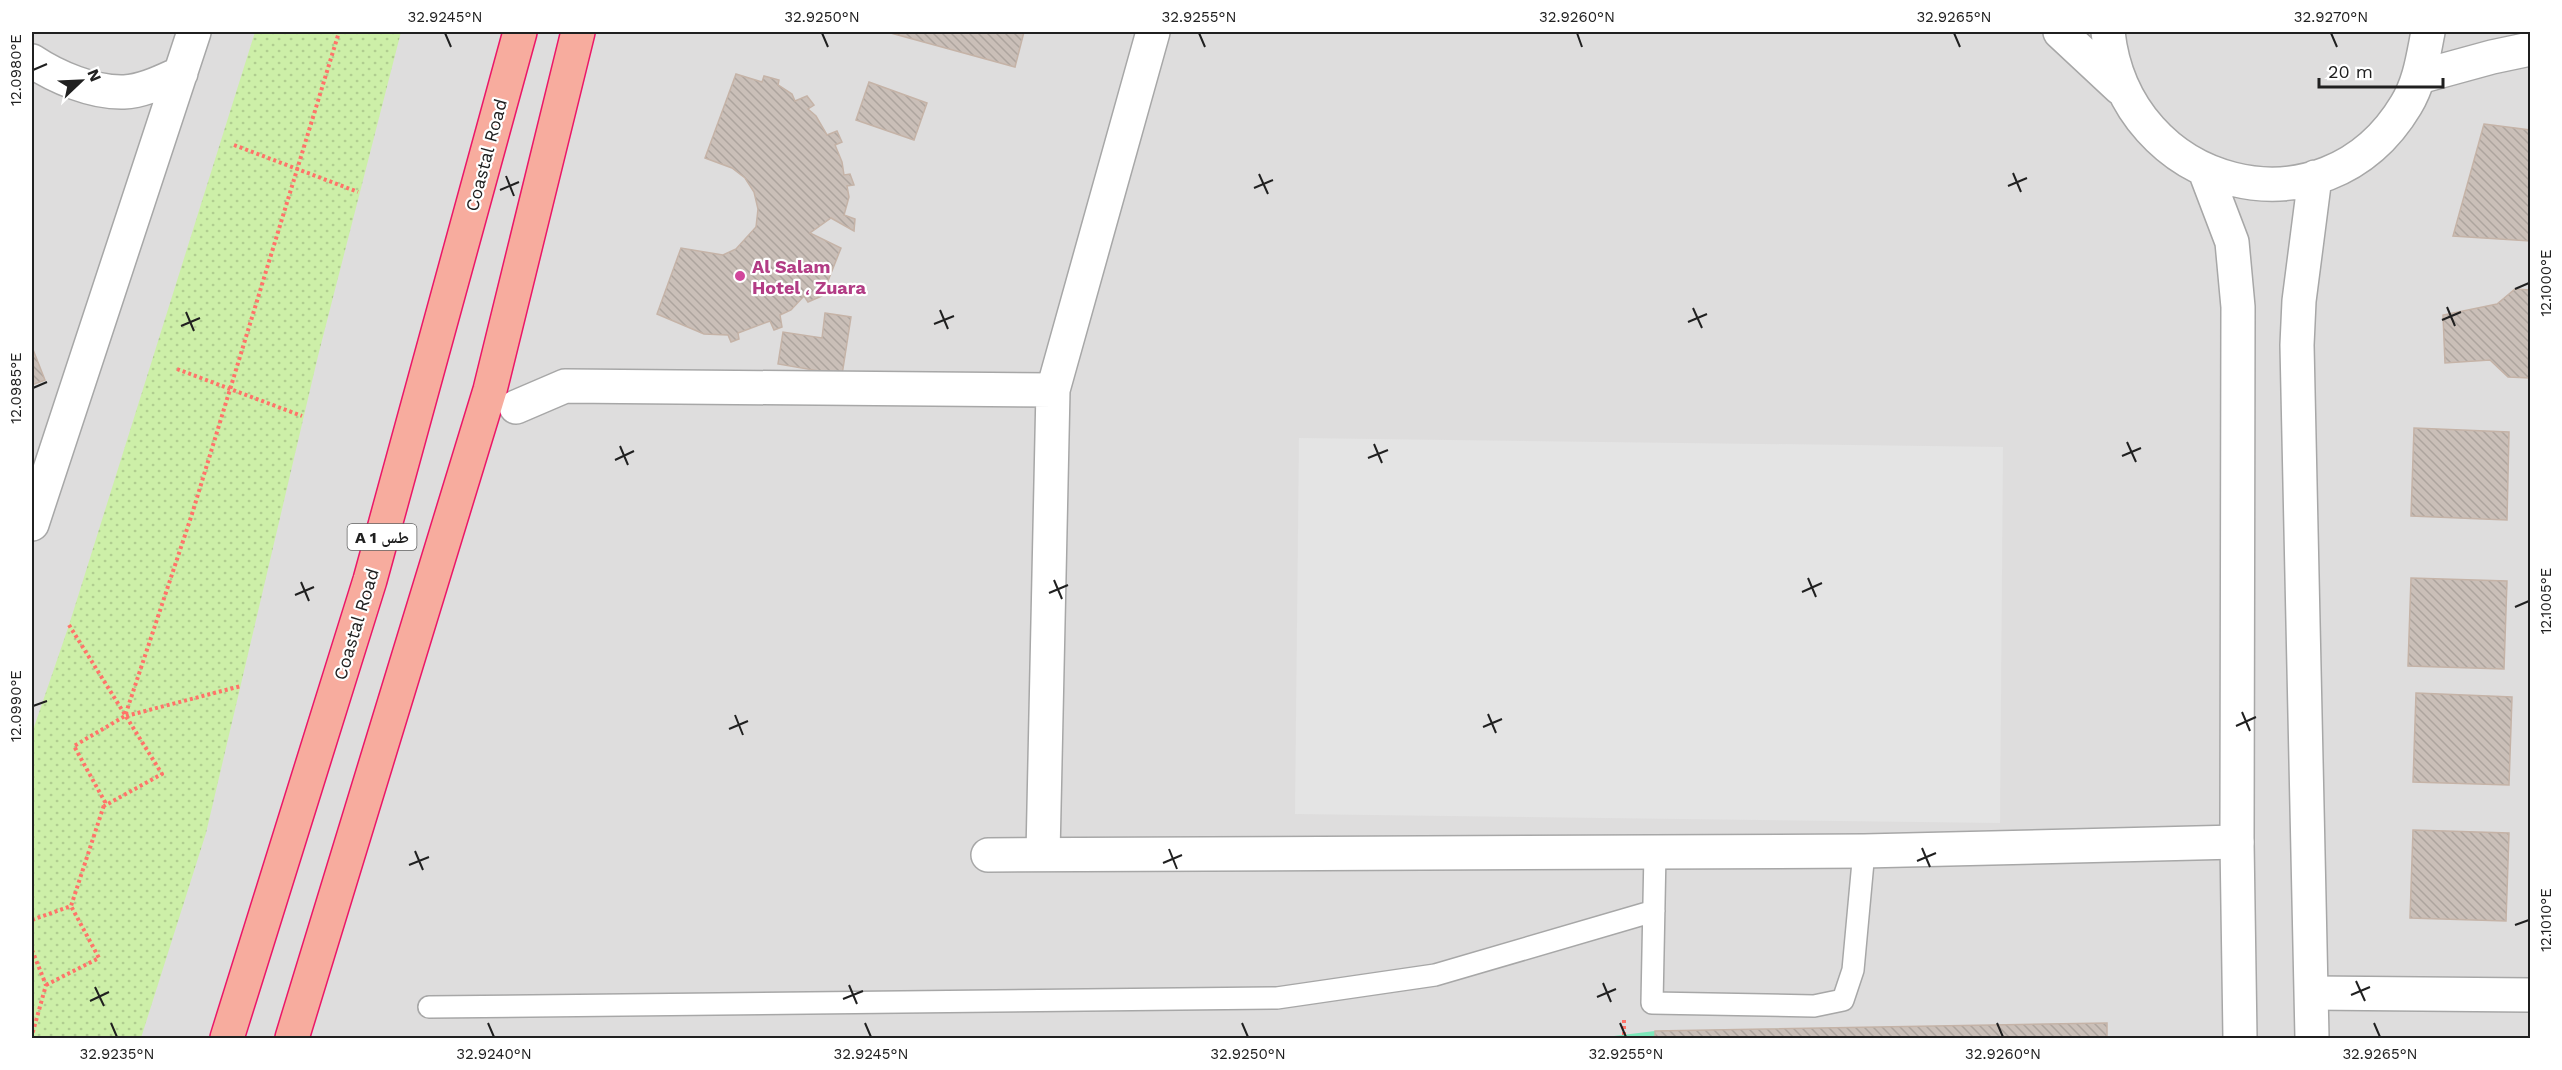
<svg xmlns="http://www.w3.org/2000/svg" width="2562" height="1070" viewBox="0 0 2562 1070" font-family="'Work Sans','Noto Naskh Arabic',sans-serif">
<style>
.residential{fill:#dedddd}
.garden{fill:url(#garden-dots)}
.pitch{fill:#7de7ba}
.parking{fill:#e4e4e4}
.building{fill:url(#building-back-hatch);stroke:#c5b3a7;stroke-width:1.5}
.lines{fill:none;stroke-linecap:round;stroke-linejoin:round}
.service-casing{stroke:#a7a7a7;stroke-width:24}
.minor-casing{stroke:#a7a7a7;stroke-width:36}
.tertiary-casing{stroke:#a7a7a7;stroke-width:36}
.trunk-casing{stroke:#eb1767;stroke-width:36}
.path{stroke:#ff7369;stroke-width:4;stroke-dasharray:3 3;stroke-linecap:butt}
.service{stroke:#fff;stroke-width:21}
.minor{stroke:#fff;stroke-width:33}
.tertiary{stroke:#fff;stroke-width:33}
.trunk{stroke:#f7ac9e;stroke-width:33}
.ticks{fill:none;stroke:#202020;stroke-width:2}
.hotel-dot{fill:#d1479c;stroke:#fff;stroke-width:2}
.labels{text-anchor:middle;dominant-baseline:central;stroke-width:4.5;stroke-linejoin:round;paint-order:stroke}
.shield{fill:#fff;stroke:#636363;stroke-width:1.5}
.shield-label{font-size:16px;font-weight:bold;fill:#202020}
.street-label{font-size:18px;fill:#202020;stroke:#fff}
.hotel-label{font-size:18px;font-weight:bold;fill:#b23c85;stroke:#fff;text-anchor:start}
.neatline{fill:none;stroke:#202020;stroke-width:2}
.ticks-label{font-size:15px;text-anchor:middle;fill:#202020}
</style>
<defs>
<pattern id="garden-dots" width="8" height="8" patternUnits="userSpaceOnUse" patternTransform="scale(1.5)"><rect width="8" height="8" fill="#cdefa8"/><path d="M2 2h.1M6 6h.1" fill="none" stroke="#b0cd90" stroke-width="1.8" stroke-linecap="round"/></pattern>
<pattern id="building-back-hatch" width="6" height="6" patternUnits="userSpaceOnUse" patternTransform="scale(1.5)"><rect width="6" height="6" fill="#cabfb8"/><path d="M-1 5l2 2M0 0l6 6M5-1l2 2" fill="none" stroke="#ada49e"/></pattern>
</defs>
<rect width="100%" height="100%" fill="#f1ede6"/>
<path class="residential" d="M32,32H2530V1038H32Z"/>
<path class="garden" d="M255,32H401L318,356L206,833L141,1038H32V733L69,625Z"/>
<path class="pitch" d="M2107,1023V1038H1183L1614,1036L1655,1031Z"/>
<path class="parking" d="M1299,438L2003,447L2000,823L1295,814Z"/>
<path class="building" d="M887,32H1024L1015,67Z
M736,74L762,82L764,76L779,80L778,85L792,94L795,101L807,96L814,105L808,109L816,116L827,135L837,131L842,142L835,145L842,162L844,175L850,174L854,185L847,186L849,197L844,215L855,219L854,231L831,218L810,233L841,248L822,296L808,302L804,296L791,310L780,315L782,327L774,330L770,321L738,333L739,339L731,342L728,335L704,334L657,314L681,248L723,255L736,249L756,227L758,209L754,192L745,178L732,168L705,158Z
M869,82L927,103L914,140L856,120Z
M2484,124L2530,130V241L2453,236Z
M2515,289L2530,290V378L2508,377L2490,360L2445,363L2443,315L2497,304Z
M825,313L851,317L842,375L778,364L783,332L822,338Z
M32,347L45,380L32,385Z
M2414,428L2509,432L2507,520L2411,516Z
M2411,578L2507,581L2504,669L2408,666Z
M2416,693L2512,697L2509,785L2413,782Z
M2413,830L2509,833L2506,921L2410,918Z
M2107,1023V1038H1655V1031Z"/>
<g class="lines">
<g class="service-casing">
<path id="service" d="M1655,852L1652,1003L1814,1006L1843,1000L1853,970L1864,851
M429,1007L1277,998L1435,975L1654,911"/>
</g>
<g class="minor-casing">
<path id="minor" d="M32,61C56,77 93,93 124,92C144,91 163,81 181,73
M2419,77L2492,57L2530,49
M516,407L565,386L1053,390
M32,524L194,32
M1043,854L1053,390L1153,32
M988,855L1864,851L2237,842
M2312,993L2530,995"/>
</g>
<g class="tertiary-casing">
<path id="tertiary" d="M2060,32L2120,88
M2108,32C2125,190 2324,242 2406,105C2420,82 2423,57 2428,32
M2205,171L2232,242L2238,307L2237,842L2240,1038
M2312,1038L2297,345L2299,301L2315,177"/>
</g>
<g class="trunk-casing">
<path id="trunk" d="M227,1038L370,580L520,32
M292,1038L490,390L578,32"/>
</g>
<path class="path" d="M234,145L358,192
M177,369L302,416
M69,625L162,774L104,806
M126,716L241,686
M32,920L71,906L105,802L74,746L125,716L192,514L339,32
M32,950L46,985L32,1035
M46,985L99,958L71,906
M1624,1020V1038"/>
<use href="#service" class="service"/>
<use href="#minor" class="minor"/>
<use href="#tertiary" class="tertiary"/>
<use href="#trunk" class="trunk"/>
</g>
<path class="ticks" d="M445,33L451,47M822,33L828,47M1199,33L1205,47M1577,33L1582,47M1954,33L1960,47M2331,33L2337,47M33,70L47,64M2013,173L2021,192M1259,174L1268,194M506,176L514,196M2008,186L2027,178M1254,188L1273,180M500,190L519,182M2515,289L2529,283M2447,307L2455,326M1693,308L1702,328M940,310L948,329M186,312L194,331M2442,320L2461,312M1688,322L1707,314M934,324L954,316M181,326L200,318M33,388L47,382M2127,442L2136,462M1374,444L1382,463M620,446L628,465M2122,456L2141,448M1368,458L1388,450M615,460L634,451M1808,578L1816,597M1054,580L1062,599M301,582L309,601M1802,592L1822,583M1049,593L1068,585M295,595L314,587M2515,607L2529,601M33,706L47,701M2242,712L2250,731M1488,714L1496,733M735,715L743,735M2236,726L2256,717M1483,727L1502,719M729,729L748,721M1922,848L1930,867M1169,849L1177,869M415,851L423,870M1917,861L1936,853M1163,863L1182,855M409,865L429,857M2515,925L2529,920M2356,981L2365,1001M1603,983L1611,1002M849,985L857,1004M95,987L104,1006M2351,995L2370,987M1597,997L1616,989M843,999L863,991M90,1001L109,992M111,1023L117,1037M488,1023L494,1037M865,1023L871,1037M1242,1023L1248,1037M1620,1023L1626,1037M1997,1023L2003,1037M2374,1023L2380,1037"/>
<circle class="hotel-dot" cx="740" cy="276" r="6"/>
<g class="labels">
<rect class="shield" x="347.5" y="524" width="69" height="26" rx="4.5"/>
<g class="shield-label">
<text x="382" y="537">A 1 طس</text>
</g>
<g class="street-label">
<text transform="translate(486 155) rotate(-75)">Coastal Road</text>
<text transform="translate(356 624) rotate(-73)">Coastal Road</text>
</g>
<g class="hotel-label">
<text x="752" y="266">Al Salam<tspan x="752" dy="21">Hotel ، Zuara</tspan></text>
</g>
</g>
<rect width="2562" height="1070" fill="none" stroke="#ffffff" stroke-width="66"/>
<g transform="translate(81 81) rotate(67)" stroke="#ffffff" stroke-width="4.5" paint-order="stroke">
<path d="M0-4.5L10 22L0 15L-10 22Z" fill="#202020"/>
<text y="-9" font-size="16" font-weight="bold" text-anchor="middle" fill="#202020">N</text>
</g>
<path d="M2319 78v9h124v-9" fill="none" stroke="#202020" stroke-width="3"/>
<text x="2328" y="78" font-size="18" fill="#202020" stroke="#ffffff" stroke-width="4.5" paint-order="stroke">20 m</text>
<rect x="33" y="33" width="2496" height="1004" class="neatline"/>
<g class="ticks-label">
<text x="445" y="22">32.9245°N</text>
<text x="822" y="22">32.9250°N</text>
<text x="1199" y="22">32.9255°N</text>
<text x="1577" y="22">32.9260°N</text>
<text x="1954" y="22">32.9265°N</text>
<text x="2331" y="22">32.9270°N</text>
<text transform="translate(16 70) rotate(-90)" y="5">12.0980°E</text>
<text transform="translate(2546 283) rotate(-90)" y="5">12.1000°E</text>
<text transform="translate(16 388) rotate(-90)" y="5">12.0985°E</text>
<text transform="translate(2546 601) rotate(-90)" y="5">12.1005°E</text>
<text transform="translate(16 706) rotate(-90)" y="5">12.0990°E</text>
<text transform="translate(2546 920) rotate(-90)" y="5">12.1010°E</text>
<text x="117" y="1059">32.9235°N</text>
<text x="494" y="1059">32.9240°N</text>
<text x="871" y="1059">32.9245°N</text>
<text x="1248" y="1059">32.9250°N</text>
<text x="1626" y="1059">32.9255°N</text>
<text x="2003" y="1059">32.9260°N</text>
<text x="2380" y="1059">32.9265°N</text>
</g>
</svg>
